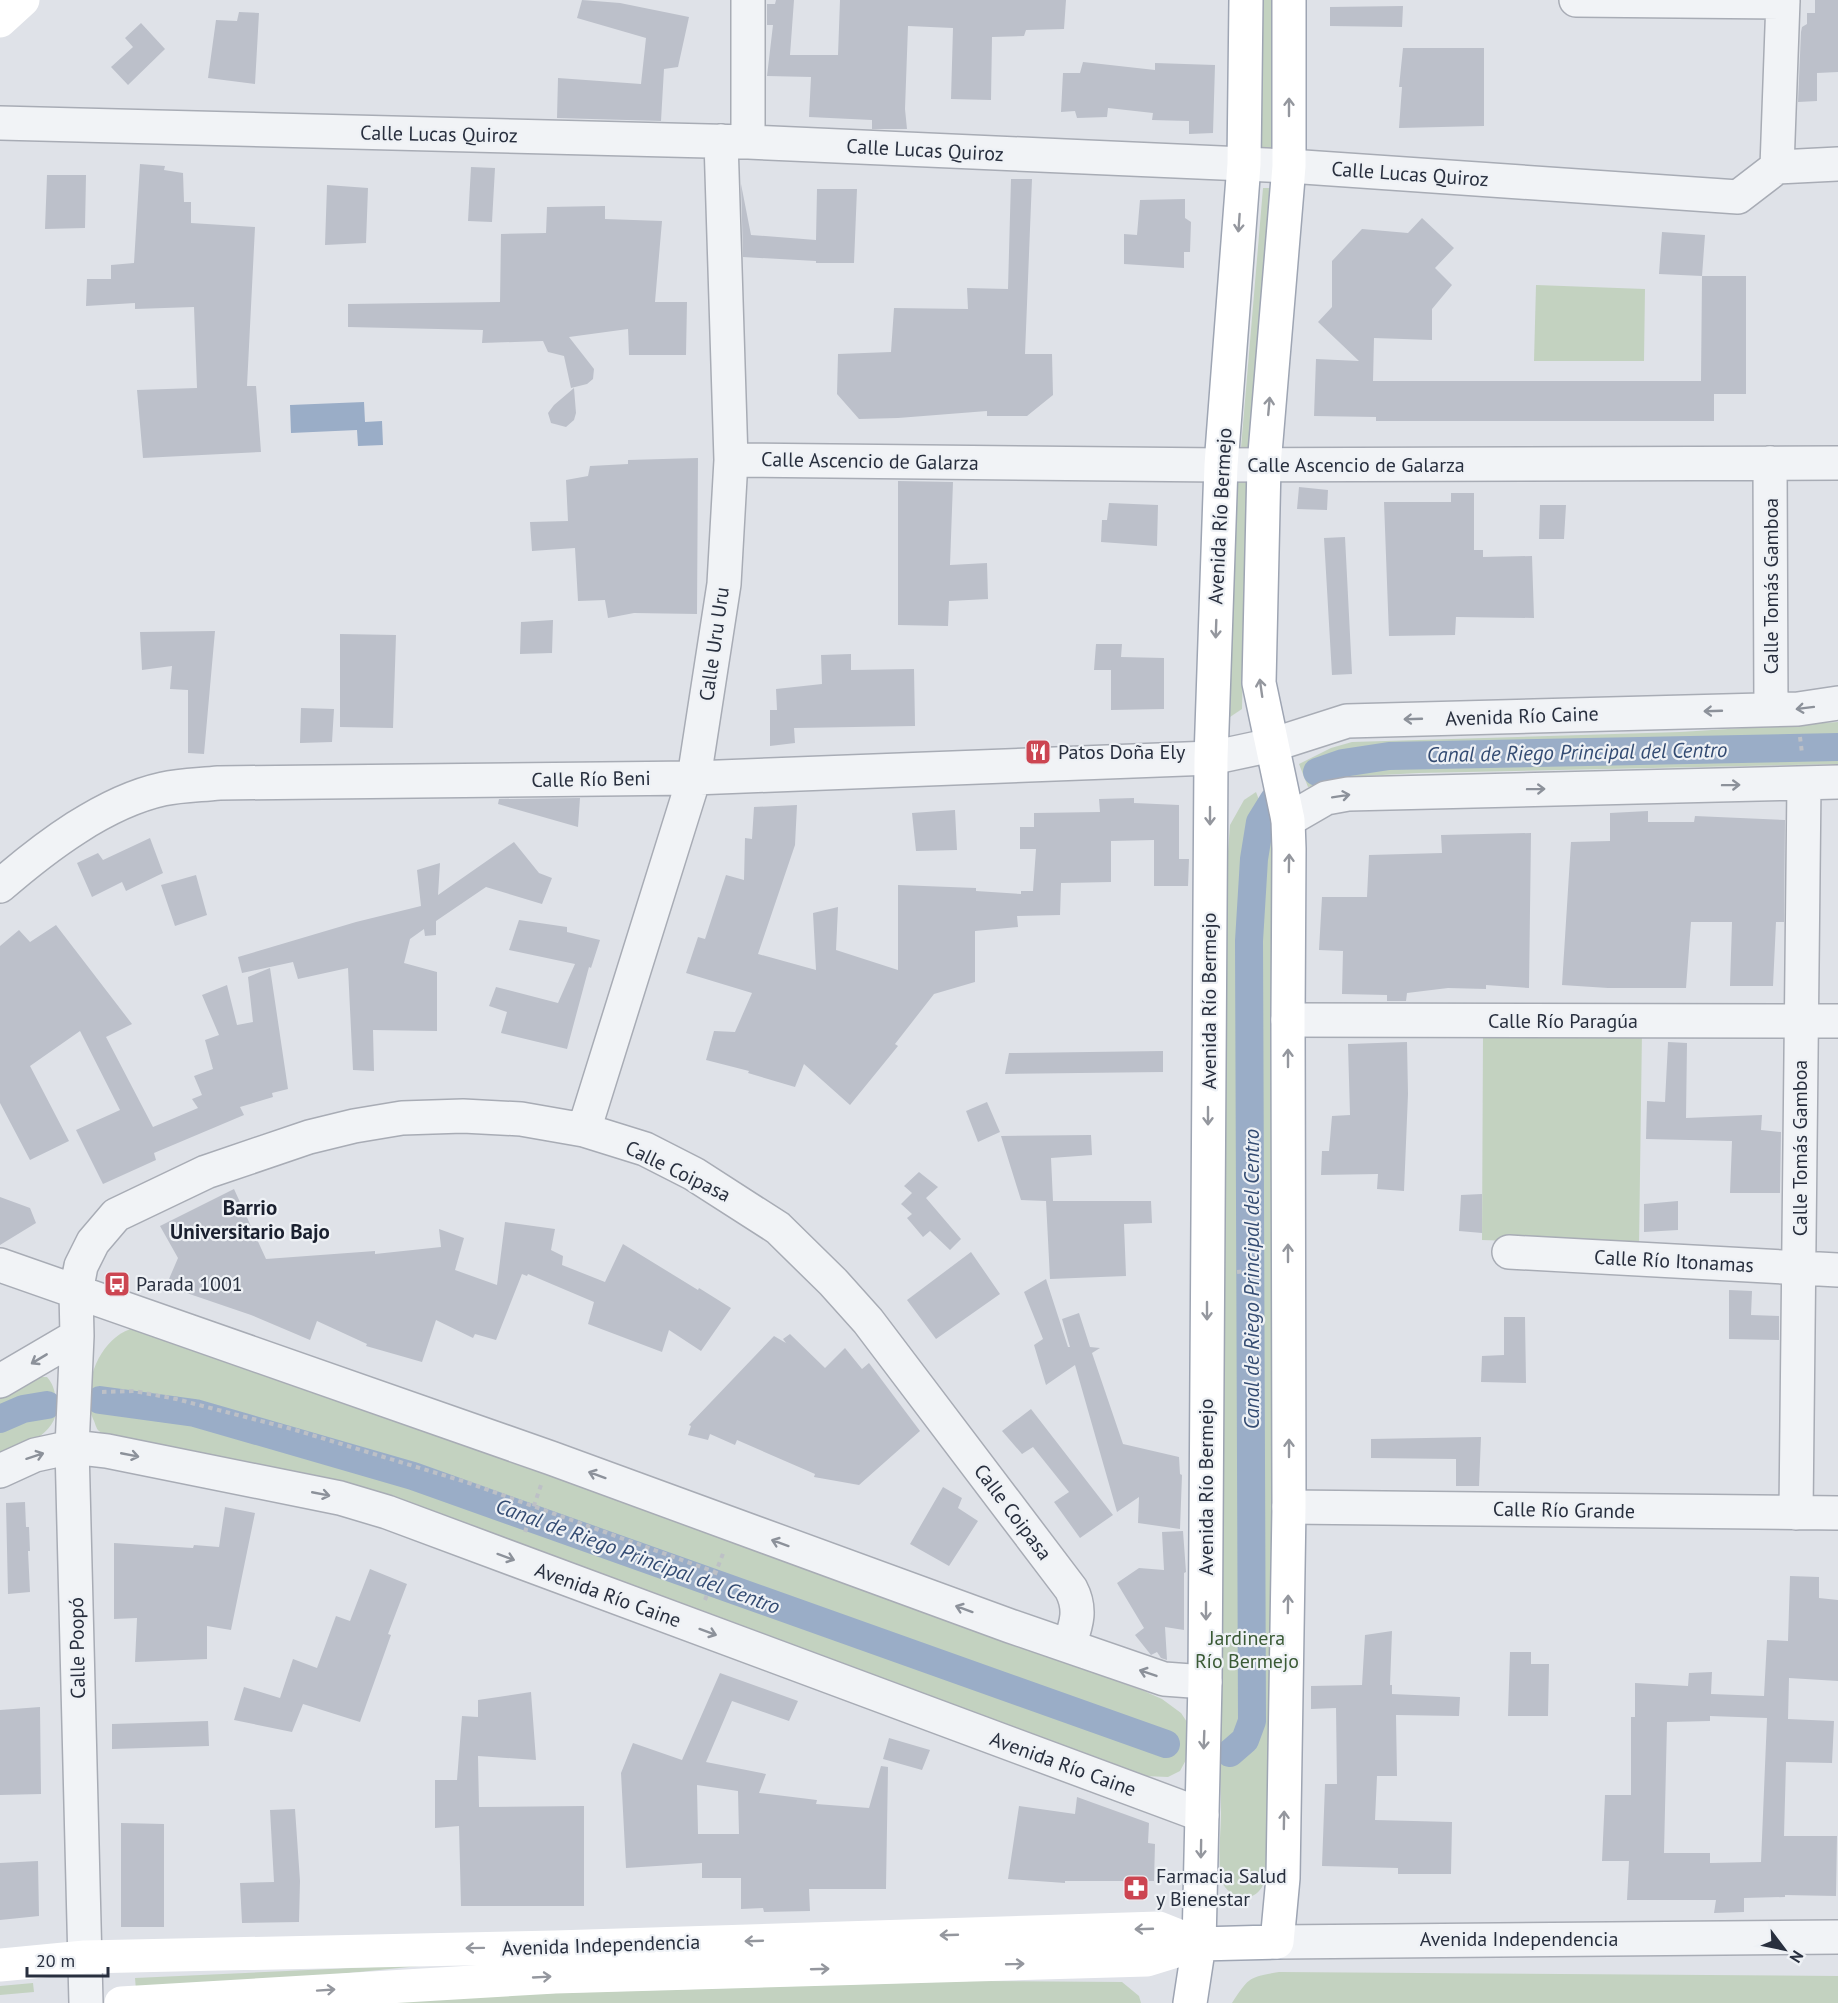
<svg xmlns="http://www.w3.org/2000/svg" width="1838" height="2003" viewBox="0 0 1838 2003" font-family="'PT Sans',sans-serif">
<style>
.green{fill:#c3d2c0}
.water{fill:#9aadc7}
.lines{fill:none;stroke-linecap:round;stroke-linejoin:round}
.canal{stroke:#9aadc7;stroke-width:28}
.building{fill:#bcc0ca;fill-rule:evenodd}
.minor-casing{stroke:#a8acb5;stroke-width:36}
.tertiary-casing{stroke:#a8acb5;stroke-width:36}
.primary-casing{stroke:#9ea5b3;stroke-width:36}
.path{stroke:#bdc0c6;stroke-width:4;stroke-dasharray:4.5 4.5;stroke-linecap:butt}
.minor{stroke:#f1f3f6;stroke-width:33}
.tertiary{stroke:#f1f3f6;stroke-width:33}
.secondary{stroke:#fff;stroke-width:33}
.primary{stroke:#fff;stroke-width:33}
.oneway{stroke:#94979e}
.oneway2{stroke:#8c919a}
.labels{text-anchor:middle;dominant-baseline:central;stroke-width:4.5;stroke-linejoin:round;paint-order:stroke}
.street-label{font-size:20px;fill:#282f3e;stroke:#eef1f5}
.poi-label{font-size:20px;fill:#282f3e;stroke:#eef1f5;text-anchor:start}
.park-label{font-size:20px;fill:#3a5a35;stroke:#eef1f5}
.water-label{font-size:21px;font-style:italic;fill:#334b72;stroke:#eef1f5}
.neighbourhood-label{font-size:21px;font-weight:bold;fill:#1a202f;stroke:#eef1f5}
</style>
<rect width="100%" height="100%" fill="#dfe2e8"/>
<path class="green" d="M1260,0H1272V148H1260Z
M1263,188H1273L1251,449L1241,448Z
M1536,285L1645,289L1644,361H1534Z
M1233,481H1247L1242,709L1230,717Z
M1838,722V764L1419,773L1363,776L1308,787L1299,764L1331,748L1352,742L1680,732Z
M1256,792L1273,837L1272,962L1276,1651L1266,1879C1264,1883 1262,1888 1259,1891C1249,1903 1226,1896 1222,1881C1217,1862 1221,1833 1221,1812C1221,1780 1218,1748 1217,1716L1224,905L1230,825L1244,800Z
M1642,1031L1639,1245L1482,1240L1483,1033Z
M135,1328L153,1330L1144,1691L1162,1699L1181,1713L1189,1725L1187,1758L1180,1771L1168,1777L1144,1776L111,1438C108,1436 102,1434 99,1431C96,1429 95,1422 93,1419C80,1387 100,1335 135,1328Z
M36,1377H47C53,1384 54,1389 56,1398C63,1433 25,1445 0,1457V1397Z
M439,1964L309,1977L136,1990L135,1978Z
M1279,1972L1838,1976V2003H1232C1249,1977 1249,1977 1279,1972Z
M970,1981L1122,1982L1139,1996L1141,2003H352L556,1993Z
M33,1983L34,1992L0,1995V1986Z"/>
<path class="water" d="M364,402L365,422L382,421L383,445L358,446L357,430L291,433L290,405Z"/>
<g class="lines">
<path class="canal" d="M1317,772L1343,763L1389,756L1838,747
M100,1400L195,1413L413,1476L1166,1744
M0,1419L23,1409L47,1405
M1230,1753L1245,1740L1252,1721L1249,941L1254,859L1260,822L1273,801"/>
</g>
<path class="building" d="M582,0L620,3L689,17L678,67L664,69L661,121L557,118L558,78L641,84L646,38L577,18Z
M776,0H794L790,55H838L840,0H1066L1064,29L1026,30L1024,36L992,37L991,100L951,99L953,28L908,26L905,109L907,129H872V120L809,117L811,77L767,76L773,25H767V4H775Z
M1815,0H1838V72L1817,73V101L1798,102L1801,32L1802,27L1807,24V13H1815Z
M1403,6L1402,27L1330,26V7Z
M239,12L259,13L255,84L208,78L216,20L237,21Z
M141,23L165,49L128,85L111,67L133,47L125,38Z
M1403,48H1484V126L1399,128L1402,87H1399Z
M1083,62L1155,70V63L1215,65L1213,133L1189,134V121L1152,120L1153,113L1108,108L1107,117L1077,118L1075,111L1061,112L1063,73H1080Z
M140,164L165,166L164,170L183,173L184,202H191V223L255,227L247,386H256L261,452L143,458L137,390L197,388L194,307L135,309V303L86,306L87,279H111V265L134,263Z
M471,167L495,168L492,222L468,221Z
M47,175H86L85,228L45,229Z
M1011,179H1032L1025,354H1052L1053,395L1027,416H987V411L898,418L859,419L837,394L838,354L891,352L894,308L968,309L967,288L1008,289Z
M741,184L751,235L816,240L817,189H857L854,263H816V261L743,257Z
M327,185L368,188L366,243L325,245Z
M1185,199V218L1191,222L1190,252H1184V268L1124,264V234L1137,235L1140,200Z
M605,206V219L662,221L655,302H687L686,355H629L628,329L569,337L594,369L593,379L587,384L571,388L564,356L548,352L543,341L482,343L483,330L348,327V304L500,302L501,234L546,233L547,207Z
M1422,218L1454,248L1435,268L1452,285L1432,309V340L1374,338L1373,381H1701L1702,276H1746V394H1714V421H1376V417L1314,416L1316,359L1359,361L1318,322L1332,307V261L1362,229L1408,233Z
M1662,232L1705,235L1702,276L1659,274Z
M574,388L576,413L574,420L566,427L551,423L548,413L554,405Z
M698,458L697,614L634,613L608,618L605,600L578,601L575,548L532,551L530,522L568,521L566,480L588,476L590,466L628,464V460Z
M898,481L953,482L950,565L987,563L988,599L949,601L948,626L898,625Z
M1299,487L1328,490L1327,510L1297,509Z
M1451,493H1474V550H1483V557L1532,556L1534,618L1456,617L1455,635L1389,636L1384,502H1451Z
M1109,503L1158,505L1157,546L1101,542L1102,520H1107Z
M1540,505H1566L1564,539H1539Z
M1345,537L1352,674L1332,675L1324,538Z
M553,620L552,653L520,654L521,622Z
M215,631L204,754L188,753V690L170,689L172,666L142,670L140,632Z
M340,634L396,635L393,728L340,727Z
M1096,644H1122L1121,657L1164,658V709L1111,710V670H1094Z
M851,654V670L914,669L915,726L794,728L795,743L770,746V710H777L776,689L822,684L821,655Z
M301,708L334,709L332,742L300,743Z
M580,798L578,827L498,804L499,799Z
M1134,798V803L1179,805V859H1189L1188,886H1154V840L1111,841V882L1061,883L1060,915L1017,916L1018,927L975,931V982L934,994L895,1044L898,1046L850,1105L804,1064L795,1087L748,1073L749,1071L706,1060L714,1031L735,1032L752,993L686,973L698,937L705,939L726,875L744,880L745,838L752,839L754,807L797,805L795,845L758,954L816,970L813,913L838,907L836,950L898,970V885L976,888V891L1021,894V891H1033L1036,849H1020V827H1034V813L1100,812L1099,799Z
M955,810L957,850L916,851L912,813Z
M1648,811V822H1694L1695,816L1785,820L1784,922H1776L1773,986H1730L1732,922H1691L1686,988H1608L1562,985L1571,842L1610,841V813Z
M1531,833L1529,988L1486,985V989L1448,988L1407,993L1406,1001H1387V995L1342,994L1343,951L1319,950L1322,897H1367L1369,855L1442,853L1441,835Z
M150,838L163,873L126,891L122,882L92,897L77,863L98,853L103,860Z
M514,842L539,873L552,878L542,904L486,887L436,921V935L425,936L424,929L410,939L404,963L437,972V1031L373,1030L374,1071L353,1070L348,968L298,979L293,962L242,973L238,957L356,922L421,906L417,870L440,863L438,895Z
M196,875L207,915L175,926L161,885Z
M519,920L567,927V932L600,940L591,968L589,967L567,1049L501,1033L507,1012L489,1006L496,987L558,1003L575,964L509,950Z
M56,925L132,1024L106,1037L153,1127L198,1108L192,1099L202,1095L194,1076L213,1069L205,1040L219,1035L202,995L227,985L237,1025L253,1022L248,977L270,968L288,1089L272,1093L273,1097L240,1107L244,1115L154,1153L156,1160L103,1184L76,1130L120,1110L80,1031L30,1066L69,1141L30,1160L0,1103V946L19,930L30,942Z
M1407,1042L1408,1094L1404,1191L1377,1189L1378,1174L1321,1175L1322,1151H1329L1332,1116L1350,1115L1348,1044Z
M1668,1042L1687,1043L1686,1118L1762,1115L1761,1130L1781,1132L1780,1193H1730L1732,1141L1646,1139L1647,1101L1665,1102Z
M1163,1051V1072L1005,1074L1009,1053Z
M987,1102L1000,1132L978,1142L966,1111Z
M1091,1135L1092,1155L1051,1158L1053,1201H1151L1152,1223L1124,1224L1126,1276L1050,1279L1046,1201L1021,1200L1001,1136Z
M919,1172L938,1187L926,1198L961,1239L950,1250L930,1231L923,1237L907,1218L912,1214L901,1204L912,1193L904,1186Z
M234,1189L266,1259L375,1251V1254L441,1247L439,1229L464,1238L455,1270L497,1285L505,1222L555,1229L551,1250L563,1256L562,1265L605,1282L623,1244L698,1290L699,1288L731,1308L701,1351L669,1330L662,1352L588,1324L594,1302L528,1274L527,1276L522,1274L496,1340L475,1334L473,1338L436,1320L422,1362L366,1346L367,1344L317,1321L310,1340L251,1315L166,1286L178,1258L160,1226Z
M1482,1194V1233L1459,1231L1461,1195Z
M0,1197L30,1208L36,1223L0,1245Z
M1678,1201V1230L1644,1232V1204Z
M971,1252L1000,1294L936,1339L907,1300Z
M1046,1279L1068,1347H1070L1062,1319L1079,1313L1090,1347L1100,1348L1092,1353L1123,1444L1179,1457L1180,1474L1182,1475L1180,1529L1138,1523L1139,1497L1117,1512L1075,1365L1046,1385L1034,1345L1043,1339L1024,1292Z
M1729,1290L1752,1291L1751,1315L1779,1316V1340L1729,1339Z
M1504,1317H1525L1526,1383L1481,1382L1482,1356L1504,1355Z
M790,1334L825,1368L845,1348L862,1369L869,1363L920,1431L859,1485L814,1477L815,1474L737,1440L735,1445L710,1434L708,1440L688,1435L691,1426L689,1425L774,1336L786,1343L783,1339Z
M1031,1409L1113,1515L1080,1538L1054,1502L1069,1492L1033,1447L1022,1454L1002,1431Z
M1481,1437L1479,1486H1456V1459L1371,1458V1439Z
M943,1487L962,1498L958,1508L978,1521L949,1566L910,1544Z
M25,1502L26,1527H29L30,1551H28L30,1592L8,1594L6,1503Z
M225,1507L255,1513L231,1630L207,1626V1659L135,1662L137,1618L114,1619V1543L193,1548L194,1545L219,1547Z
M1183,1531L1186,1572L1184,1573V1630L1165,1627L1167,1660L1161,1658L1157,1652L1151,1655L1135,1635L1144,1628L1117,1583L1139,1568L1164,1570L1162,1532Z
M370,1569L407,1584L388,1634L391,1635L360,1722L303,1704L292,1732L234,1720L244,1687L280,1698L293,1659L317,1668L336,1616L350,1621Z
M1790,1576L1819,1577V1598L1838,1600V1681L1789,1678L1788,1719L1834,1721L1832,1763L1786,1762L1784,1836H1837L1836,1896L1785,1895V1897L1744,1898V1912L1714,1913L1716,1900H1627L1629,1861H1602L1605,1795H1631V1717H1635V1683L1688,1686L1689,1673L1712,1672L1711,1694L1764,1696L1767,1640L1788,1641ZM1710,1716L1767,1718L1761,1862L1710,1863V1853H1664L1667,1722L1710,1721Z
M1392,1631L1390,1685H1392V1694L1460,1697L1459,1716L1396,1715L1397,1776H1377L1375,1820L1452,1822L1451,1874H1398V1868L1322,1866L1325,1784H1337L1336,1708L1311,1709V1686L1362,1685L1365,1635Z
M1510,1652H1531V1664H1549L1548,1716H1508Z
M720,1673L798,1701L789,1721L732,1701L706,1762L766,1774L759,1793L817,1800L816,1804L869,1808L881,1766L888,1767L886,1889H809L810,1911L764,1912L763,1908L741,1909V1878H702V1863L626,1868L621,1773L633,1743L682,1760ZM697,1785L738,1791L739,1834H698Z
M531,1692L536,1760L478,1756L479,1807L584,1806V1906H461L459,1826L435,1828V1780H457L462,1716L478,1717V1700Z
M40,1707L41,1794L0,1795V1710Z
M208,1721L209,1746L112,1749V1724Z
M889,1738L930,1750L922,1770L883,1759Z
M1077,1797L1149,1823L1148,1843L1155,1844L1154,1881H1065V1883L1008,1879L1019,1806L1075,1814Z
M295,1809L300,1881L299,1922L242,1923L240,1883L274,1882L270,1810Z
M121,1823L164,1824V1927H121Z
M38,1861L39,1916L0,1920V1863Z"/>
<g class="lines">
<g class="minor-casing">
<path id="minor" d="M1576,0L1783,2
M0,123L748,142L1289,166L1738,197L1777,167L1838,164
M748,142V0
M1777,167L1783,0
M731,460L1221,465L1838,463
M1770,463L1771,709
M1288,820L1326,798L1348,794L1838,782
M0,886C45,847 104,802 163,789C181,785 200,785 219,783L694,778L1211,758L1272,745L1347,721L1798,709L1838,703
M1288,1020L1838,1021
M584,1130L694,778L724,584L731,460L721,141
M1509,1252L1838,1270
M0,1265L551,1458L1010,1626L1164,1679L1205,1682
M0,1381L77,1336
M0,1471L35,1455L72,1447L107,1451L340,1498L387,1512L1202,1815
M1289,1507L1838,1513
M1796,1513L1804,783
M86,2003L72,1447L77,1336L76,1292L81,1266L93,1242L116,1215L206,1172L309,1137L354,1126L402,1118L463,1116L521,1119L584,1130L645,1149L694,1174L778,1228L833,1282L868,1321L1071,1589C1082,1610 1076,1625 1069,1646"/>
</g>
<g class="tertiary-casing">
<path id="tertiary" d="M1277,1942L1838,1937"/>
</g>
<g class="primary-casing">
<path id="primary" d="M1199,1944L1277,1942L1283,1878L1289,1507L1288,1020L1289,849L1288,820L1259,683L1264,465L1289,166V0
M1190,2003L1199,1944L1205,1682L1211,758L1221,465L1244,164L1246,0"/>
</g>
<path class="path" d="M1800,737L1802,753
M1237,1272L1259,1270
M102,1392L134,1391L176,1399L292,1429L469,1483L715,1572
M525,1532L541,1485
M705,1600L724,1551
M1229,1882L1254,1880"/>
<use href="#minor" class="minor"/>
<use href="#tertiary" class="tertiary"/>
<path class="secondary" d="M0,21L23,0
M0,1965L85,1957L555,1947L1159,1928L1199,1944
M121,2003L555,1977L1147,1960L1199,1944"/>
<use href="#primary" class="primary"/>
</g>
<defs><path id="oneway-shaft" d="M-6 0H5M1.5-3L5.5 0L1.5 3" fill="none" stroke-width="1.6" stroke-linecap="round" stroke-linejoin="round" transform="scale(1.5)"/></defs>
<g class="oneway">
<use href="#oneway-shaft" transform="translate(1289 107) rotate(-90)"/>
<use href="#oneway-shaft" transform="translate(1239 223) rotate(94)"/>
<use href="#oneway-shaft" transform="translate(1269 406) rotate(-85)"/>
<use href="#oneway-shaft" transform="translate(1216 629) rotate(92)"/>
<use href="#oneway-shaft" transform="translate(1261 688) rotate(-98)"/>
<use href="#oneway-shaft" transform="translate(1210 816) rotate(90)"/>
<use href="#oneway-shaft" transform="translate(1289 863) rotate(-89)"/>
<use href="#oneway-shaft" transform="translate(1288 1058) rotate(-90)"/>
<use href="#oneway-shaft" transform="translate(1208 1116) rotate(90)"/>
<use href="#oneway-shaft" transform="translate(1288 1253) rotate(-90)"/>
<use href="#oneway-shaft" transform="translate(1207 1311) rotate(90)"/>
<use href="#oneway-shaft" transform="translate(1289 1448) rotate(-90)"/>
<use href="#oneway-shaft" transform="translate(1288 1604) rotate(-89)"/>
<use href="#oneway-shaft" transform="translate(1206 1611) rotate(90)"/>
<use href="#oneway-shaft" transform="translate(1204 1740) rotate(92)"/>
<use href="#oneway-shaft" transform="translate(1284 1820) rotate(-89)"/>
<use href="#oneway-shaft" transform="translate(1201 1849) rotate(91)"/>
<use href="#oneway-shaft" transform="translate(1144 1929) rotate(178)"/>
<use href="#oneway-shaft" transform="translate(949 1935) rotate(178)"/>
<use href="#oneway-shaft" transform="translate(754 1941) rotate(178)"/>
<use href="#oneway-shaft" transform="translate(475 1948) rotate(179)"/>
<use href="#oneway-shaft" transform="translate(1015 1964) rotate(-2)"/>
<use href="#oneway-shaft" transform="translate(820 1969) rotate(-2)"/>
<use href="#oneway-shaft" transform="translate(542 1977) rotate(-3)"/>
<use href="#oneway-shaft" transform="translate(326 1990) rotate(-4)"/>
</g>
<g class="oneway2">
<use href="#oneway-shaft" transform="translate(1805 708) rotate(173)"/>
<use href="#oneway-shaft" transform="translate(1713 711) rotate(178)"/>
<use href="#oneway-shaft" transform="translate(1413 719) rotate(178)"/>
<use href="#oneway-shaft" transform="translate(1731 785) rotate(-1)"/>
<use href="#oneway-shaft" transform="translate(1536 789) rotate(-1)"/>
<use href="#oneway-shaft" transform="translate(1341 796) rotate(-9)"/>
<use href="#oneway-shaft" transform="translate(39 1359) rotate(149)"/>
<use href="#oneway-shaft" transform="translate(130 1455) rotate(11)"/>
<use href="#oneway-shaft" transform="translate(35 1456) rotate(-18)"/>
<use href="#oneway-shaft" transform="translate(597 1475) rotate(-160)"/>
<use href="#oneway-shaft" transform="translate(321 1494) rotate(11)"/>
<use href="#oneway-shaft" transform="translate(780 1543) rotate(-160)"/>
<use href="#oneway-shaft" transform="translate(506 1557) rotate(20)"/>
<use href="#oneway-shaft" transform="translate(964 1609) rotate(-160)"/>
<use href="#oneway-shaft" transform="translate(708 1632) rotate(20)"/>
<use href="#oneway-shaft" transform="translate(1148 1673) rotate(-161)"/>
</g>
<defs>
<g id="restaurant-square" transform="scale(1.35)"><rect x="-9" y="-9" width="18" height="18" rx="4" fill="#cc4551" stroke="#eef1f5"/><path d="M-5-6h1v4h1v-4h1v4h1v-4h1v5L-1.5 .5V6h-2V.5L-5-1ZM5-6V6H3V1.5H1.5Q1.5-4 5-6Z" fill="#fff"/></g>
<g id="bus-square" transform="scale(1.35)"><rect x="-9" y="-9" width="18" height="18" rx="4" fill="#cc4551" stroke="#eef1f5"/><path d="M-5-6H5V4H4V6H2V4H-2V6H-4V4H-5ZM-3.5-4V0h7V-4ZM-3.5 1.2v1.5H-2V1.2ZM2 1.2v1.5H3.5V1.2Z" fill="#fff"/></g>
<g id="pharmacy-square" transform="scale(1.35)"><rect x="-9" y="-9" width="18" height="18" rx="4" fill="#cc4551" stroke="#eef1f5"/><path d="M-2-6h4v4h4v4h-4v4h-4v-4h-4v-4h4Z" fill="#fff"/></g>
</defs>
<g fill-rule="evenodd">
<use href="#restaurant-square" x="1038" y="752"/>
<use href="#bus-square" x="117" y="1284"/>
<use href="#pharmacy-square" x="1136" y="1888"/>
</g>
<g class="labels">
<g class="street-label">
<text transform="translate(439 134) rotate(1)">Calle Lucas Quiroz</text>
<text transform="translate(925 150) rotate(3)">Calle Lucas Quiroz</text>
<text transform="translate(1410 174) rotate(4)">Calle Lucas Quiroz</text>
<text transform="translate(870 461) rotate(1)">Calle Ascencio de Galarza</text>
<text x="1356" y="465">Calle Ascencio de Galarza</text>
<text transform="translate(1220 516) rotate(-87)">Avenida Río Bermejo</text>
<text transform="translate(1771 586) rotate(-90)">Calle Tomás Gamboa</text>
<text transform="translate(714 644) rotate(-82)">Calle Uru Uru</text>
<text transform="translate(1522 716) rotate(-2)">Avenida Río Caine</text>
<text transform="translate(591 779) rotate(-1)">Calle Río Beni</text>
<text transform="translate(1209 1001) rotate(-90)">Avenida Río Bermejo</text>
<text x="1563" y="1021">Calle Río Paragúa</text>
<text transform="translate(1800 1148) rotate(-90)">Calle Tomás Gamboa</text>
<text transform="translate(678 1171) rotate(26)">Calle Coipasa</text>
<text transform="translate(1674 1261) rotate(3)">Calle Río Itonamas</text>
<text transform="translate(1206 1487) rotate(-90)">Avenida Río Bermejo</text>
<text transform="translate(1564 1510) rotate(1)">Calle Río Grande</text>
<text transform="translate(1013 1512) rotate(53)">Calle Coipasa</text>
<text transform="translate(608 1595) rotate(20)">Avenida Río Caine</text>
<text transform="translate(77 1648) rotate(-91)">Calle Poopó</text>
<text transform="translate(1063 1764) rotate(20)">Avenida Río Caine</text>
<text x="1519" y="1939">Avenida Independencia</text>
<text transform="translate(601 1945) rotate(-2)">Avenida Independencia</text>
</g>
<g class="poi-label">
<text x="1058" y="752">Patos Doña Ely</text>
<text x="136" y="1284">Parada 1001</text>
<text x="1156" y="1876">Farmacia Salud<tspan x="1156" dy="23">y Bienestar</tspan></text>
</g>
<g class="park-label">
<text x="1247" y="1638">Jardinera<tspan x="1247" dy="23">Río Bermejo</tspan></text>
</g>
<g class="water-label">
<text transform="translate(1577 752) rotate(-1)">Canal de Riego Principal del Centro</text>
<text transform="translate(1251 1279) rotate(-90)">Canal de Riego Principal del Centro</text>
<text transform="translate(638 1556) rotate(20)">Canal de Riego Principal del Centro</text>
</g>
<g class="neighbourhood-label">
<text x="250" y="1207">Barrio<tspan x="250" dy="24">Universitario Bajo</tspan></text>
</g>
</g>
<g transform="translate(1784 1949) rotate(122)" stroke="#eef1f5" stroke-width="4.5" paint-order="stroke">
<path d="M0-4.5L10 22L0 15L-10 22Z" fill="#282f3e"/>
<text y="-9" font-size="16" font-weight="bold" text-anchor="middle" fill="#282f3e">N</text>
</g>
<path d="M27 1967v9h81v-9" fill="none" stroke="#282f3e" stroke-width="3"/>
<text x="36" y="1967" font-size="18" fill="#282f3e" stroke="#eef1f5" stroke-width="4.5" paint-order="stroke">20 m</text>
</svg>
